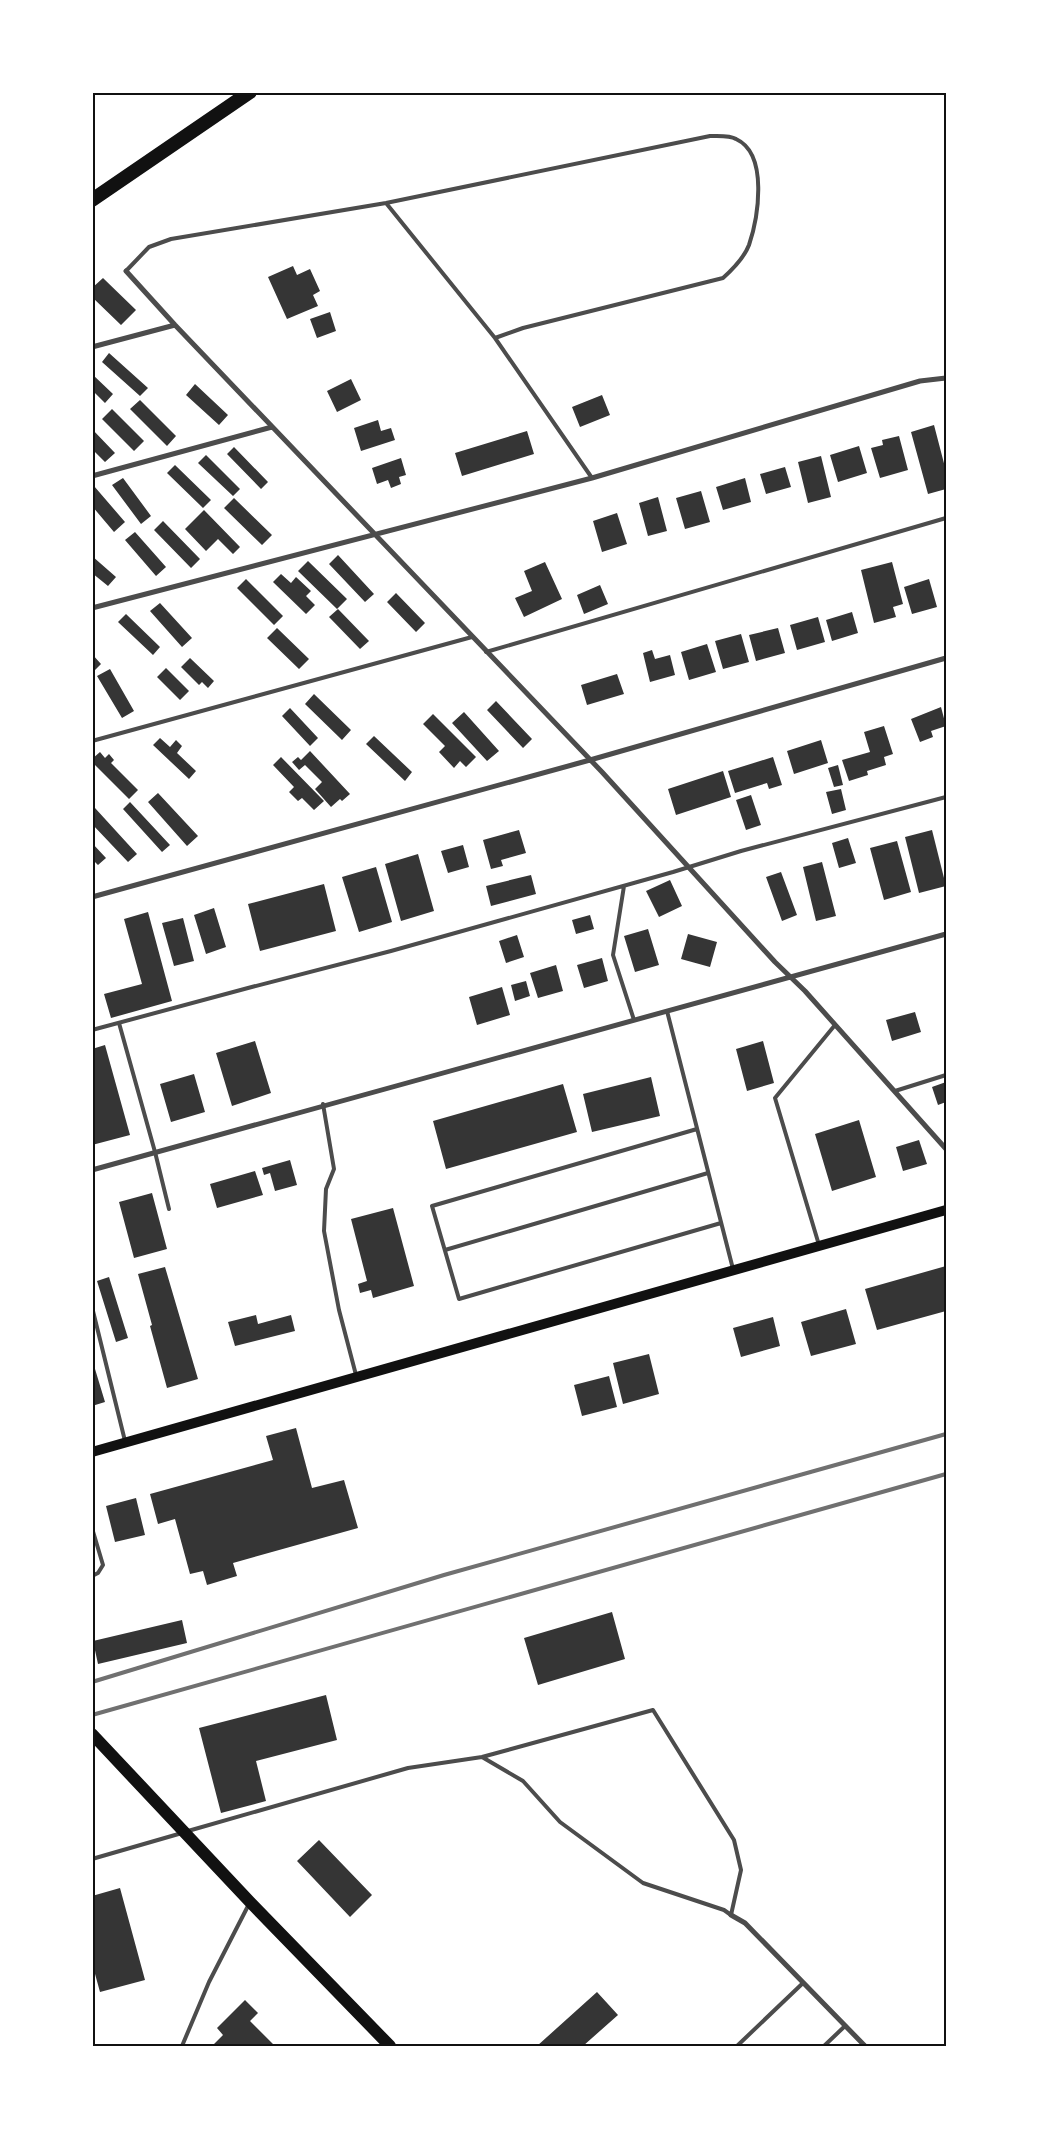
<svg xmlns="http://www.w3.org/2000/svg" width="1039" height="2139" viewBox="0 0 1039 2139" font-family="'Noto Sans',sans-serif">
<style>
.building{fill:#353535}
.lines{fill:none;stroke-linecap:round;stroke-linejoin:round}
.service{stroke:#4c4c4c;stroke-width:4}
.minor{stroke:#4c4c4c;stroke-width:5}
.secondary{stroke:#111;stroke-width:10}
.primary{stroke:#111;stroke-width:12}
.trunk{stroke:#111;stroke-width:14}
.rail{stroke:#707070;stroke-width:4}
.neatline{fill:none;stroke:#111;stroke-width:2}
</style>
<rect width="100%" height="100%" fill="#fff"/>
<path class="building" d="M293,266L297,275L310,269L320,291L313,295L318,306L287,319L268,277Z
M103,278L136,310L121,325L92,297V288Z
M330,312L336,331L317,338L310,319Z
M109,353L148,388L140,396L102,362Z
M92,374L113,394L105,403L92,390Z
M351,379L361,400L337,412L327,391Z
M195,384L228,415L219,425L186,395Z
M602,395L610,415L580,427L572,407Z
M140,400L176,436L167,446L130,409Z
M112,409L144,441L134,451L102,419Z
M378,420L381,431L391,428L395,440L361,451L354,428Z
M934,425L946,471V489L928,494L911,432Z
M92,429L115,453L105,462L92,449Z
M527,431L534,454L462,476L455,453Z
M899,436L908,470L880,478L871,448L883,445L882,440Z
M859,446L867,473L838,482L830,455Z
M234,447L268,482L261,489L227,454Z
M206,455L240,489L233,496L198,463Z
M821,456L831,497L808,503L798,462Z
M401,458L406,475L399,477L401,484L391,488L388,480L377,484L372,468Z
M175,465L211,500L203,508L167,473Z
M785,467L791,487L766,494L760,474Z
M123,478L151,516L141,524L112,485Z
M745,478L751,502L723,510L716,487Z
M94,486L125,522L114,532L92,506Z
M701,491L710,522L685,529L676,498Z
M658,497L667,531L648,536L639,503Z
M234,498L272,535L262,545L224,508Z
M204,510L240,547L233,554L218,539L206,551L185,529Z
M617,513L627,544L602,552L593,521Z
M163,521L200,559L191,568L154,530Z
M135,532L166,567L156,576L125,540Z
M338,555L374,594L365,602L329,564Z
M92,556L116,577L108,586L92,573Z
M308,561L347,599L337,609L298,571Z
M545,562L562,599L524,617L515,598L532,591L524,571Z
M892,562L903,604L893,607L896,617L874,623L861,570Z
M281,574L291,583L296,577L311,591L306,596L315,605L306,614L273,582Z
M246,579L283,616L274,625L237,588Z
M929,579L937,607L912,614L904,587Z
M600,585L608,604L584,614L577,595Z
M396,593L425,623L416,632L387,602Z
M160,603L192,638L182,647L150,611Z
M338,609L369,641L360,649L329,617Z
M852,612L858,633L832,641L826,620Z
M126,614L160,647L153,655L118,622Z
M818,617L825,642L797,650L790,625Z
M277,628L309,659L299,669L267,638Z
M778,628L785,653L756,661L749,635Z
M741,634L749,662L723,669L715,641Z
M707,644L716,672L689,680L681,652Z
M652,650L655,659L670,655L675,675L650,682L643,653Z
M92,654L101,664L92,673Z
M190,658L214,681L208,688L202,682L199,685L181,667Z
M166,668L189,691L180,700L157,677Z
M110,669L134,711L122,718L97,676Z
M617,674L624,694L587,705L581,685Z
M314,694L351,730L342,740L305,704Z
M496,701L532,739L523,748L487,710Z
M941,707L946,726L931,731L933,737L920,742L911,719Z
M290,708L318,738L310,746L282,716Z
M464,712L499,751L487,761L452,723Z
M433,714L476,757L466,767L460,761L454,768L439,752L445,746L423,724Z
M884,726L893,754L884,757L886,765L867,771L868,775L849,781L842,760L870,752L864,732Z
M374,736L412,772L405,781L366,744Z
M160,738L170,747L176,740L182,746L177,753L196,771L189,779L153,745Z
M821,740L828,763L794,774L787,751Z
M310,751L350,794L342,801L340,799L331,807L315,789L322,782L305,765L299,770L292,762L298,757L301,760Z
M100,752L105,758L109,754L114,760L111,763L138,790L129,799L92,762V759Z
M281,757L324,801L314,810L302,798L298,801L289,792L294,787L273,765Z
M773,757L782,785L769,789L767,783L735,793L728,771Z
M838,765L843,785L834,787L828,768Z
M723,771L731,797L676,815L668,789Z
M841,789L846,810L832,814L826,792Z
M158,793L198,836L187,846L148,802Z
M751,795L761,825L746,830L736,800Z
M130,802L170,845L162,852L123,809Z
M95,808L137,854L128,862L92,824V811Z
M519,830L526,853L501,860L503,866L491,869L483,840Z
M932,830L946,886L919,893L905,837Z
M848,838L856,863L839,868L832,843Z
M897,841L911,892L884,900L870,848Z
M92,843L106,858L98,865L92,859Z
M463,845L469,867L448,873L441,851Z
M418,854L434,911L401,921L385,864Z
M822,862L836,916L816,921L803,867Z
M376,867L392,922L359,932L342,877Z
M781,872L797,915L782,921L766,877Z
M531,875L536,894L491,906L486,886Z
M670,880L682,906L659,917L646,891Z
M324,884L336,931L260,951L248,904Z
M214,908L226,947L206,954L194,915Z
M148,912L172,1001L111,1018L104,994L142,984L124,919Z
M590,915L594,929L576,934L572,920Z
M183,918L194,961L174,966L162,923Z
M648,929L659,965L635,972L624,936Z
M688,934L717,942L710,967L681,959Z
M517,935L524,957L506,963L499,941Z
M602,958L608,981L584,988L577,965Z
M556,965L563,991L538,998L530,973Z
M526,981L530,996L515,1001L511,985Z
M502,987L510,1015L477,1025L469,997Z
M915,1012L921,1032L892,1041L886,1020Z
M255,1041L271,1093L232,1106L216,1053Z
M763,1041L774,1083L747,1091L736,1049Z
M105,1045L130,1135L92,1145V1049Z
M194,1074L205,1112L171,1122L160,1084Z
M651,1077L660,1116L592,1132L583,1094Z
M946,1082V1102L938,1105L932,1087Z
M563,1084L577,1132L446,1169L433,1121Z
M859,1120L876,1177L832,1191L815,1134Z
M919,1140L927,1164L903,1171L896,1147Z
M290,1160L297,1185L275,1191L270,1173L264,1175L262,1168Z
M255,1171L263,1195L217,1208L210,1184Z
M152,1193L167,1249L134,1258L119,1202Z
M393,1208L414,1286L373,1298L371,1290L360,1293L358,1284L367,1281L351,1219Z
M946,1266V1311L877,1330L865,1289Z
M165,1267L198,1379L167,1388L150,1326L152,1325L138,1274Z
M109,1277L128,1338L116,1342L97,1281Z
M846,1309L856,1344L811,1356L801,1322Z
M256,1315L258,1324L291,1315L295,1331L235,1346L228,1322Z
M773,1317L780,1346L741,1357L733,1328Z
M649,1354L659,1394L623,1404L613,1363Z
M92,1359L105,1402L92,1406Z
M609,1376L617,1407L582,1416L574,1385Z
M296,1428L312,1488L344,1480L358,1528L233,1563L237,1576L207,1585L203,1571L190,1574L175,1519L158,1524L150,1494L273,1460L266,1436Z
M136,1498L145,1535L115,1542L106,1506Z
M612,1612L625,1659L538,1685L524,1638Z
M182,1620L187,1643L98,1664L93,1641Z
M326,1695L337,1740L256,1761L266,1801L221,1813L199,1728Z
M319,1840L372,1895L350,1917L297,1861Z
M120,1888L145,1980L100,1992L92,1963V1896Z
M597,1992L618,2015L583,2046H537Z
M245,2000L258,2013L250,2021L275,2046H212L223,2035L217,2028Z"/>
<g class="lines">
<path class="service" d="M386,203L495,338L592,478
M126,271L149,247L171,239L386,203L710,136C717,136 730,135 736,139C769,154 758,218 749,245C744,258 733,269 723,278L523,328L495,338
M486,652L946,518
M92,741L472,637
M624,886L613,955L634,1020
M667,1011L733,1269
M119,1023L155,1152L169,1209
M92,1030L248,988L391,951L673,872L741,851L946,797
M895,1091L946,1075
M323,1104L334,1169L326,1189L324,1231L339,1310L356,1375
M697,1129L432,1206L459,1299L721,1223
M819,1245L775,1098L835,1025
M445,1250L708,1173
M92,1307L125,1441
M92,1528L103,1565L98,1573L92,1576
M188,1831L408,1768L482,1757L653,1710L734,1840L741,1870L731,1915L724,1910L643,1883L560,1822L523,1781L482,1757
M92,1859L182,1833
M182,2046L209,1982L249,1904
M737,2046L803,1983
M824,2046L845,2026"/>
<path class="minor" d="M126,271L175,325L602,772L775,962L805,991L946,1149
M92,347L175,325
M92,476L272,427
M92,608L592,478L920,381L946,378
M92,897L590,760L946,658
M92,1170C377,1089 662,1013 946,934
M731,1915L745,1923L865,2046"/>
<path class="secondary" d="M92,1452L946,1210"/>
<path class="primary" d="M92,1734L250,1902L390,2046"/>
<path class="trunk" d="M92,200L250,92"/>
<path class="rail" d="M92,1682L444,1575L946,1434
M92,1715L946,1474"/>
</g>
<rect width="1039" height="2139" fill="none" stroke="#ffffff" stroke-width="188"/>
<rect x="94" y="94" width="851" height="1951" class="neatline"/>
</svg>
